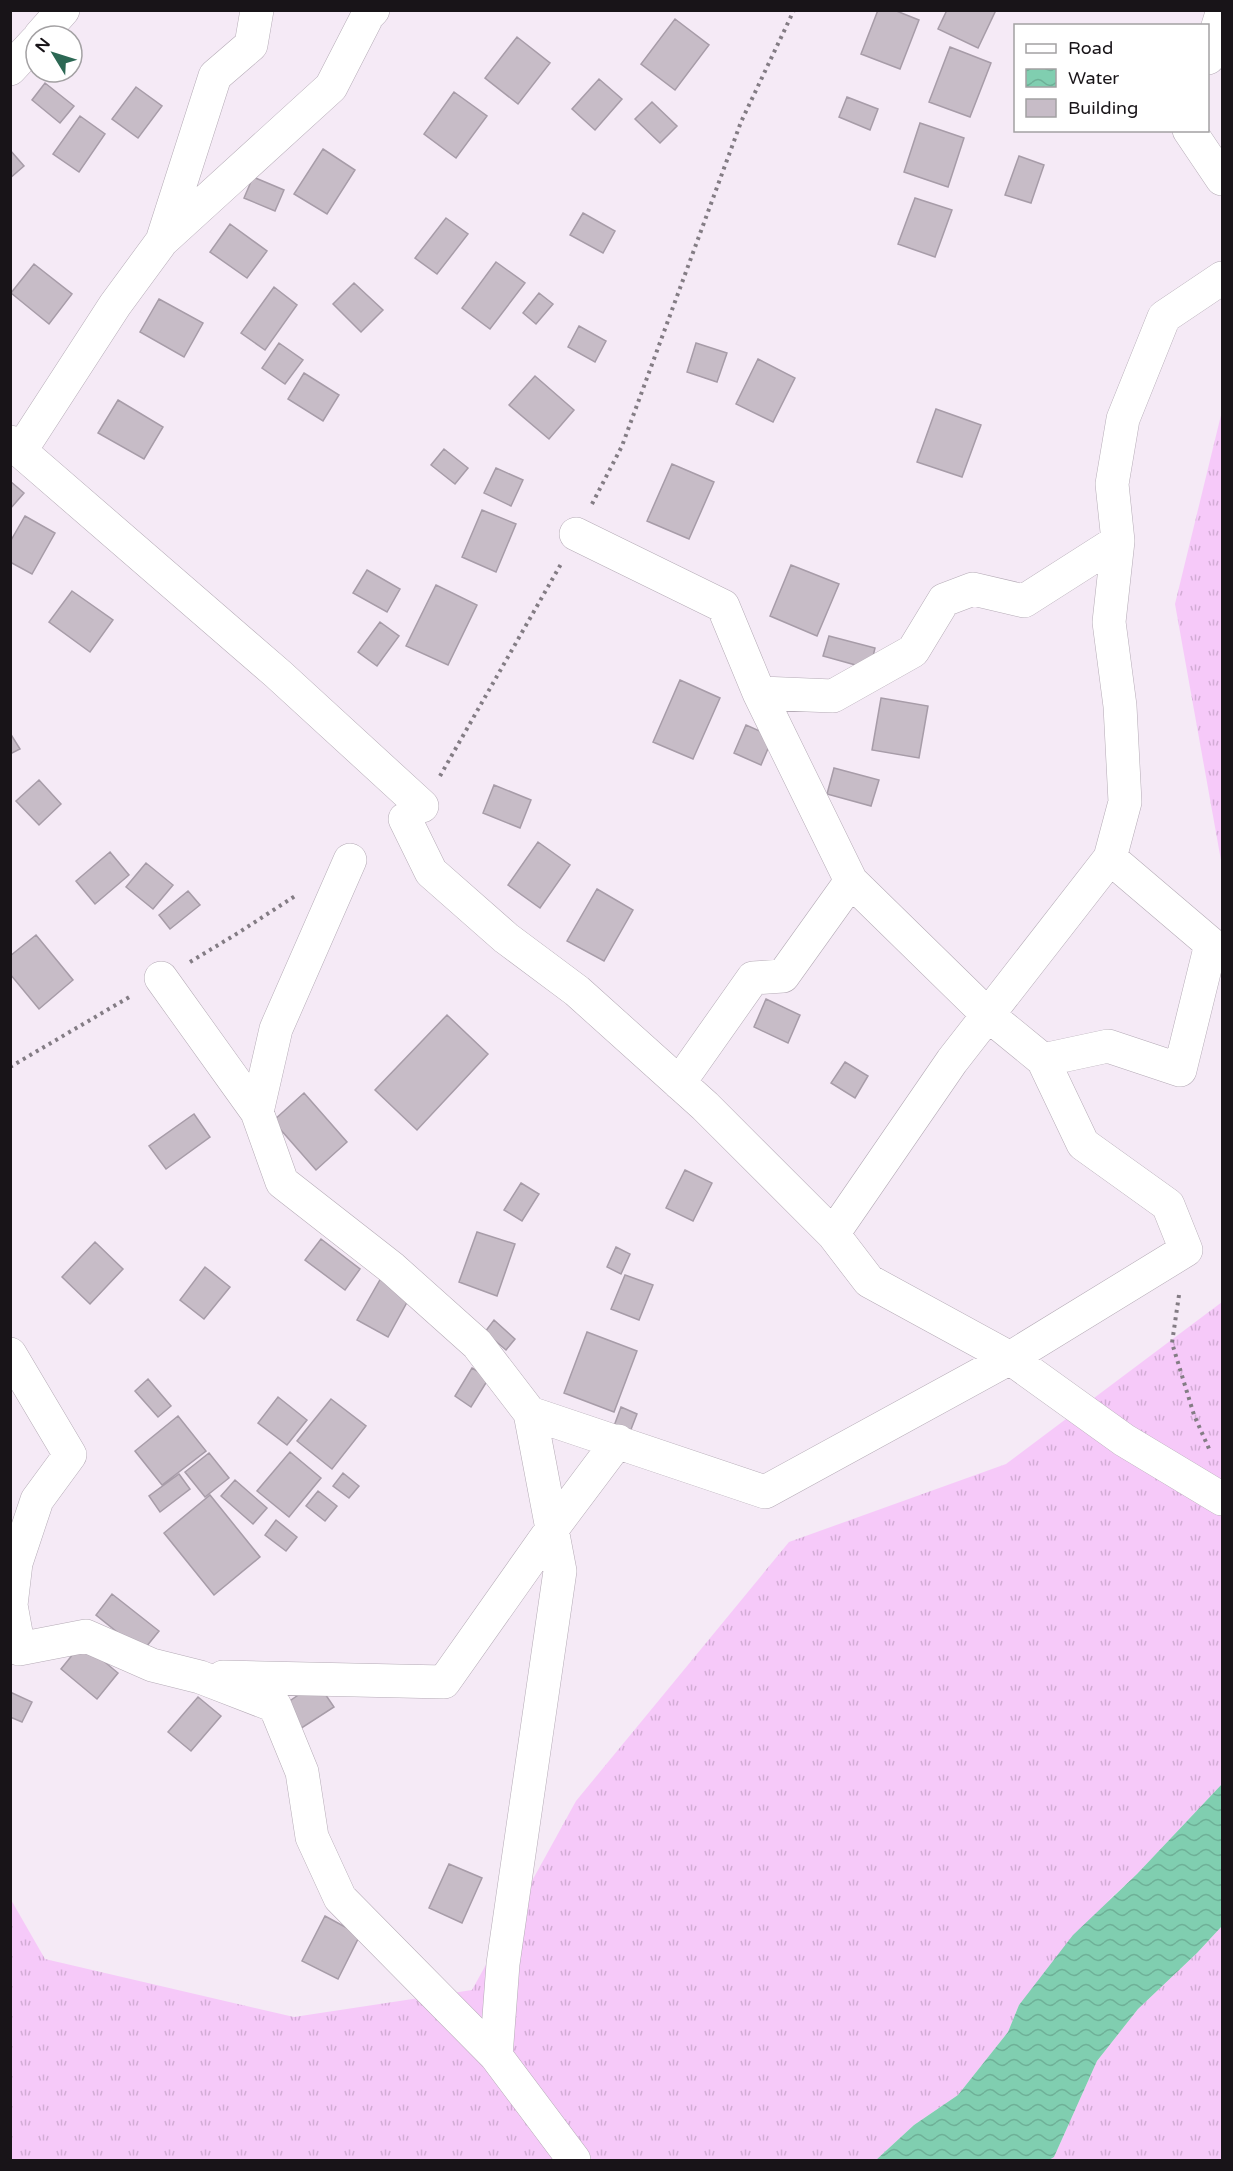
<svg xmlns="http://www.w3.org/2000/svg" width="1233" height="2171" viewBox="0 0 1233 2171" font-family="'Varela Round',sans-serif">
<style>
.grass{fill:url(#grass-tufts)}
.water{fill:url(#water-waves)}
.building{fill:#c7bcc7;stroke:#a79ca8;stroke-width:1.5}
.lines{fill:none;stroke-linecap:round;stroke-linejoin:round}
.minor-casing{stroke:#b5abb6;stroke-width:34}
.path{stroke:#837c84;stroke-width:4;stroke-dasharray:3 4.5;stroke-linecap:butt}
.minor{stroke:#fff;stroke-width:33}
</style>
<defs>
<pattern id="grass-tufts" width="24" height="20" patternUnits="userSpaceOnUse" patternTransform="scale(1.5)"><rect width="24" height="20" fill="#f6c9f9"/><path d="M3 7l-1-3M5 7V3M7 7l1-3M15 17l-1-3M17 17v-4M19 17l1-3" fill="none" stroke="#d2acd5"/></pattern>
<pattern id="water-waves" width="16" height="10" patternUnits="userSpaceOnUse" patternTransform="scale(1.5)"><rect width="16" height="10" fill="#80ceb0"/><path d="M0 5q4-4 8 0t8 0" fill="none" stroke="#6eb097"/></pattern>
</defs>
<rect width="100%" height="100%" fill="#f5eaf6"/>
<path class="grass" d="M1222,411V866L1175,604Z
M1222,1298V1784L1137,1874L1111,1898L1019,2005L1008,2032L958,2095L914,2125L876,2160H11L10,1898L45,1959L294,2017L472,1990L576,1801L789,1542L1006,1464L1222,1302Z
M1222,1926V2160H1049L1054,2157L1097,2061L1138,2009L1197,1953Z"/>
<path class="water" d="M1222,1784V1926L1197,1953L1138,2009L1097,2061L1054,2157L1049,2160H876L914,2125L958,2095L1008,2032L1019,2005L1073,1935L1137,1874Z"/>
<path class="building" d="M878,10H894L919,20L900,69L861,54Z
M947,10H996L978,48L938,29Z
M675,19L709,45L675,90L641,64Z
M517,37L550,63L518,104L485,78Z
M950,47L991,63L970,117L929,102Z
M599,79L622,99L595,130L572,109Z
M45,83L74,106L60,123L32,100Z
M136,87L162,106L138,138L112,119Z
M454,92L487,116L456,158L424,134Z
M847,97L878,109L870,130L839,117Z
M652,102L677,126L660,143L635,119Z
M80,116L105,134L79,172L53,154Z
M920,123L964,138L948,187L904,172Z
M323,149L355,170L327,214L294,194Z
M10,150L24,166L10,178Z
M1019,156L1044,165L1031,203L1005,195Z
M253,177L284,190L275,211L244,198Z
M915,198L952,210L935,257L898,244Z
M583,213L615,231L603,253L570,235Z
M446,218L468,234L437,274L415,258Z
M230,224L267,251L247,278L210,252Z
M496,262L525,283L490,329L462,308Z
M34,264L72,294L49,324L11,293Z
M354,283L383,310L361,332L333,304Z
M274,287L297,305L265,350L241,333Z
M539,293L553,304L536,324L523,313Z
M159,299L203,323L184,357L140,332Z
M579,326L606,341L595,362L568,347Z
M279,343L303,360L285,384L262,368Z
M696,343L727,353L717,382L687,372Z
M758,359L795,378L773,422L736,404Z
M304,373L339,395L323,421L288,399Z
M535,376L574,410L549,439L509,405Z
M118,400L163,427L144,459L98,433Z
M936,409L981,425L962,477L917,462Z
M444,449L468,468L455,484L431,465Z
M672,464L714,482L689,539L647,521Z
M496,468L523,480L511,506L484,493Z
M10,481L24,493L10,509Z
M482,510L516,524L496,572L462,557Z
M25,516L55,533L32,574L10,562V542Z
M791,565L839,584L817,636L770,616Z
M367,570L400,589L387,612L353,593Z
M436,585L477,605L448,665L406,646Z
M72,591L113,620L90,652L49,622Z
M380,622L399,636L377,666L358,652Z
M829,636L875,648L870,669L823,656Z
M680,680L720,698L693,759L653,742Z
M881,698L928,706L919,758L872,750Z
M746,725L773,737L761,765L734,753Z
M10,733L20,749L10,754Z
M834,768L879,780L871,806L827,794Z
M39,780L61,804L39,825L16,801Z
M494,785L531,800L520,828L483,813Z
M538,842L570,865L540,908L508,885Z
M110,852L129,875L95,904L76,881Z
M146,863L173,885L153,909L126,887Z
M597,889L633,910L604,961L567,941Z
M188,891L200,905L170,929L159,915Z
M36,935L73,980L39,1009L10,974V956Z
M766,999L800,1015L788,1043L754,1027Z
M447,1015L488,1054L417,1130L375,1090Z
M845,1062L868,1076L855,1098L831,1083Z
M304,1093L347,1142L316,1170L273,1121Z
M194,1114L210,1137L166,1169L149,1146Z
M685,1170L712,1183L693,1221L666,1208Z
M521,1183L539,1194L522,1221L504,1210Z
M477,1232L515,1244L497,1296L459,1282Z
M321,1239L360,1269L345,1290L305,1260Z
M95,1242L123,1269L90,1304L62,1277Z
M616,1247L630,1254L621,1274L607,1267Z
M205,1267L230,1287L204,1319L180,1300Z
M625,1275L653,1285L639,1320L611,1309Z
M381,1278L411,1295L388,1337L357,1320Z
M494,1320L515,1339L506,1350L485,1332Z
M587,1332L637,1351L614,1412L564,1393Z
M472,1368L489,1378L471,1407L455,1396Z
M148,1379L171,1406L158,1417L135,1391Z
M278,1397L307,1420L287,1445L258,1423Z
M331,1399L366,1426L332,1469L297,1441Z
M621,1407L637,1414L630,1432L614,1426Z
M178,1416L206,1451L162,1485L135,1451Z
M290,1452L321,1478L289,1517L257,1491Z
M209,1453L229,1478L205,1497L185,1472Z
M343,1473L359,1486L349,1498L333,1486Z
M179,1474L190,1489L160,1512L149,1496Z
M235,1480L267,1508L253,1524L221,1496Z
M318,1491L337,1506L325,1521L306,1506Z
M210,1495L260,1557L214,1595L164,1533Z
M276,1520L297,1537L286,1551L265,1535Z
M112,1594L159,1631L142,1652L96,1615Z
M82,1643L118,1673L97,1699L61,1669Z
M317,1682L334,1707L300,1729L284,1705Z
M10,1692L32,1702L22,1722L10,1717Z
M198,1697L221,1716L191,1751L168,1732Z
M449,1864L482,1878L462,1923L429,1908Z
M325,1916L360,1935L338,1979L302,1961Z"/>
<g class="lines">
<g class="minor-casing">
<path id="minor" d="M40,36L63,10
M1208,58L1222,13
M10,69L36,41
M1189,130L1222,179
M162,241L331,87L368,15L373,10
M10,442L278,674L422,806
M21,450L115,305L162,241L215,76L251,45L257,10
M759,693L833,696L913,651L944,600L973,589L1024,601L1118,541
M405,819L431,872L506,938L577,991L705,1106L833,1234L869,1281L1010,1358L1124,1440L1222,1499
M161,978L257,1112L282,1182L392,1268L477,1344L530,1413L560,1571L503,1964L496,2056L574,2160
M1043,1060L1108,1046L1180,1070L1211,944L1110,858
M679,1083L753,978L783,976L851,881
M257,1112L276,1029L350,860
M833,1234L952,1061L1110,858L1125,802L1120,706L1109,622L1118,541L1112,484L1123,419L1164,317L1222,278
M10,1354L70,1455L37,1500L16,1563L11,1605L19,1649L86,1636L152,1665L200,1677L275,1706L302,1772L312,1837L340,1898L496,2056
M530,1413L765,1492L1010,1358L1186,1250L1168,1205L1083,1144L1043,1060L988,1015L851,881L759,693L723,606L576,534
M223,1677L444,1682L552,1529L618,1441"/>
</g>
<path class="path" d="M592,504L622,446L741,122L794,10
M440,776L561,564
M190,962L238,933L295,896
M10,1067L131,996
M1179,1295L1172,1343L1194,1415L1210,1451"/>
<use href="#minor" class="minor"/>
</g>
<rect width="1233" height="2171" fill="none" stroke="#181418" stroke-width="24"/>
<rect x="1014" y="24" width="195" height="108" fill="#ffffff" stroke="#a3a1a3" stroke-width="1.5"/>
<rect x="1026" y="44" width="30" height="9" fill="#ffffff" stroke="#a3a1a3" stroke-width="1.5"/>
<text x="1068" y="54" font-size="18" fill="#181418">Road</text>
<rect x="1026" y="69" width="30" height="18" fill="url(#water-waves)" stroke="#a3a1a3" stroke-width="1.5"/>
<text x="1068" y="84" font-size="18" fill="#181418">Water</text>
<rect x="1026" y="99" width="30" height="18" fill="#c7bcc7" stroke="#a3a1a3" stroke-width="1.5"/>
<text x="1068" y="114" font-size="18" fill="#181418">Building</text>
<g transform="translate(54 54) rotate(308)"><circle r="28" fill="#ffffff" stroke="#a3a1a3" stroke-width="1.5"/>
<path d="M0-4.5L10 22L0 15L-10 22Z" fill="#2c6854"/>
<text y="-9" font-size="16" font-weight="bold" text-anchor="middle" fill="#181418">N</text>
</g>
</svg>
